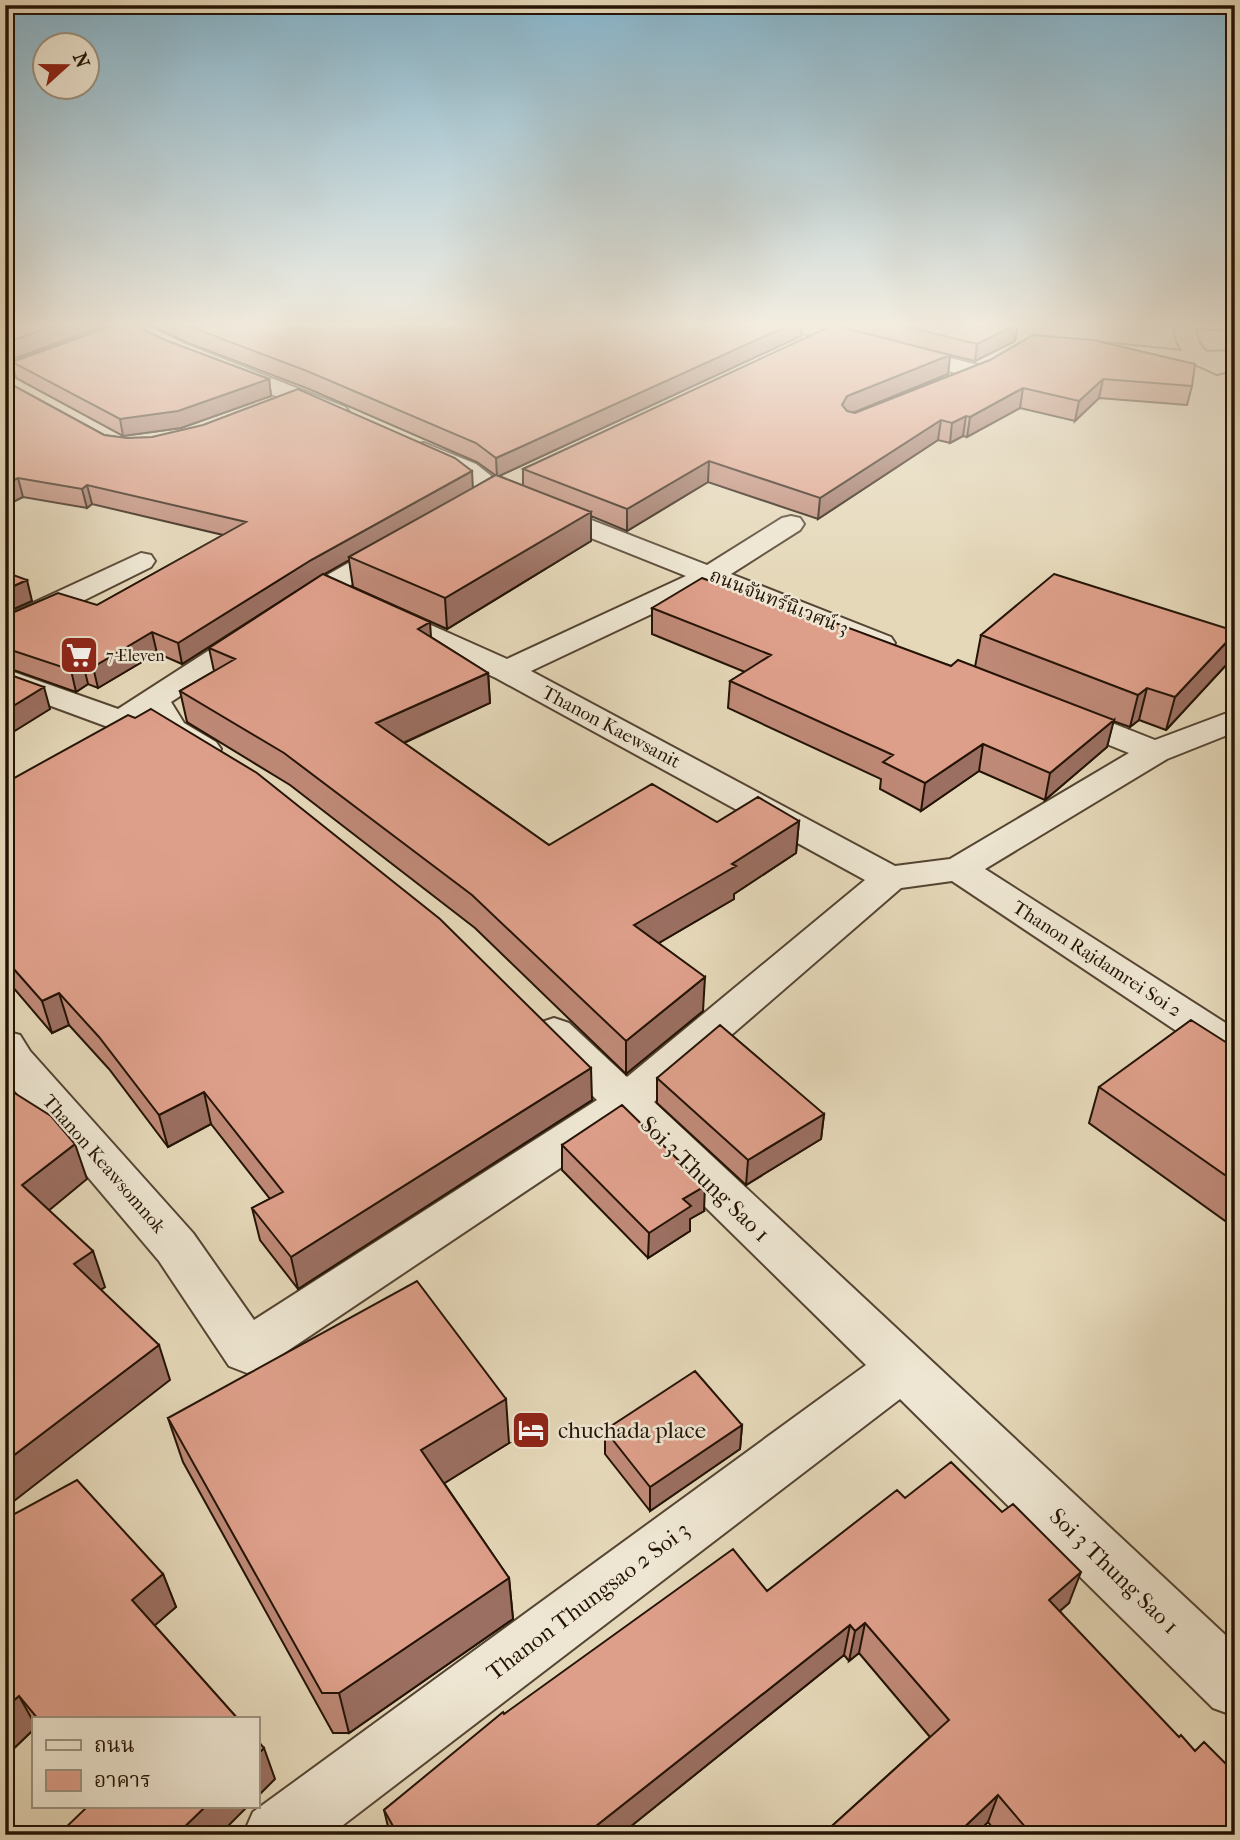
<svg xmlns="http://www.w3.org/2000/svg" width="1240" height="1840" viewBox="0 0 1240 1840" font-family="'IM FELL French Canon','Noto Serif Thai',serif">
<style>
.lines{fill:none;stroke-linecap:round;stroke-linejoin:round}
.canal{fill:#97bbaa;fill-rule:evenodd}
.minor-casing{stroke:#544432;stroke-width:4}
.minor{fill:#eee6d2;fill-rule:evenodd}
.wall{fill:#bf8977;stroke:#241305;stroke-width:2}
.shaded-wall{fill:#9b6f61;stroke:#241305;stroke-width:2}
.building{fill:#de9f8a;stroke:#241305;stroke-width:2}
.labels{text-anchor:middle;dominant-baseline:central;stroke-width:5;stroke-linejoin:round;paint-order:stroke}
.far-poi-label{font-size:16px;fill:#241305;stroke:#eee6d2;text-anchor:start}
.street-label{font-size:19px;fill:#241305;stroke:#eee6d2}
.near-street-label{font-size:23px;fill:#241305;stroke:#eee6d2}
.near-poi-label{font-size:23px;fill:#241305;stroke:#eee6d2;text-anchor:start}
</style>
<rect width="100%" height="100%" fill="#e5d8b9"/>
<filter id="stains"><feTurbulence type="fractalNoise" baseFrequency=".00286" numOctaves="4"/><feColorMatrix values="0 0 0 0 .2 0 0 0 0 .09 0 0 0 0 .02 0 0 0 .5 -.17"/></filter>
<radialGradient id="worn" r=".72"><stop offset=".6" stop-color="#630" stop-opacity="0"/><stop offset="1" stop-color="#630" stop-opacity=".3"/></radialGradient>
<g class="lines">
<path class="canal" d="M1086,322H1153L1162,324L1166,330L1162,336L1152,338L1090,328Z"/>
<g class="minor-casing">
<path id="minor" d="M112,322H139L185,344L345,407L349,412L345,417H329L169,354L115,326Z
M774,322H809L986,367L989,372L986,377L978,379L777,326Z
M1174,322H1235V330L1195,328C1197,338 1199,346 1207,352L1235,351V365H1227L1225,372L1217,374L1197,365L1104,357L1096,355L1093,350L1096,345L1104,343L1182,351L1176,339Z
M64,344L72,346L75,351L72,356L5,380V365Z
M424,443L476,464L504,486L707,565L782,518L791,516L800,518L804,524L800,530L731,574L891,637L895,643L891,649L880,652L869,649L711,586L531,671L895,866L950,859L1129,753L1052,722L1047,715L1052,708L1063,705L1074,708L1155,740L1235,710V732L1167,759L985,869L1235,1029V1064L1220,1060L952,881L901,888L654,1102L1235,1644V1716L1213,1708L900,1399L330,1835H243L253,1812L866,1365L623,1126L265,1366L247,1373L229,1366L159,1261L5,1079V1031L20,1035L30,1051L193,1233L254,1320L597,1100L539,1043L533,1033L539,1023L554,1018L569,1023L627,1077L865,880L496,678L375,621L370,615L375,609L385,606L395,609L507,659L686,576L486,496L458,474L415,455L412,450L415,445Z
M397,539L407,541L411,547L407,553L335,594L171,702L184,723L216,742L221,749L216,756C188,763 162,740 148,717L134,723L131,728L119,731L5,689V669L118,709L315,582L387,541Z
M141,553L151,555L155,561L151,567L16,634L5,637V616Z"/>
</g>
<use href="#minor" class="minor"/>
</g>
<path class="wall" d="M145,322H802L801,336L499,476L523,486V469L850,330L820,322H1007L1018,324L1015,341L975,361L950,355L948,374L853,412L855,413L990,360L1192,386L1187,405L1099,398L1075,421L1020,408L967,437L963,436L950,443L938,440L818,519L708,482L627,531L591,516V541L447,629L353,587L349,560L324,574L431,637L488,673L490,703L404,743L549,845L717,822L799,821L796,853L734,894V899L659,943L703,1011L626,1074L475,928L290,785L187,722L180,691L214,671L209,648L319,577L182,664L157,653L98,688L88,684L76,692L5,667V616L97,605L223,535L92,504L87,508L23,497L5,506V381L104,435L473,488L495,475L477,462L309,389L186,342Z
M165,340L269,379L271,396L181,428L123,436L16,378L12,362Z
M652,608L828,625L951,666L975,667L981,635L1228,663L1166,730L1139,720L1130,727L1113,721L1107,747L1045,800L979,771L921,811L880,789L881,779L728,708L730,681L745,672L652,634Z
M5,783L592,1100L298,1289L260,1240L252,1208L270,1199L211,1124L168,1147L109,1069L69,1025L52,1033L5,978Z
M1235,1048V1228L1089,1123L1099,1087Z
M657,1078L824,1114L821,1139L746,1185L657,1103Z
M562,1145L704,1211L690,1219V1231L648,1258L562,1170Z
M168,1418L509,1443L444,1483L509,1578L513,1619L349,1733H333L183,1462Z
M742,1425L740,1449L650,1511L605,1454V1430Z
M905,1498L1069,1603L1060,1611L1235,1835H998L988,1822L975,1835H822L930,1737L859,1653L849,1661L844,1655L620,1835H390L384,1810L504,1714L767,1591Z
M5,1519L163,1574L176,1607L154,1625L238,1719H33V1730L5,1757Z"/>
<path class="shaded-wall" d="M65,322H111L110,324L5,362V343Z
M796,322H802L801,336L497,477L496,458Z
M1018,324L1015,341L975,361L977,344Z
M950,355L948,374L845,416L842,405L847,396Z
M269,379L271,396L181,428L123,436L120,419Z
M1103,379L1099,398L1075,421L1079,401Z
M1023,388L1020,408L967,437L970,417Z
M966,416L963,436L950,443L952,423Z
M941,420L938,440L818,519L820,498Z
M709,461L708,482L627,531V509Z
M472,471L473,490L349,557V560L314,580L182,664L178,643L311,560Z
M18,478L23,497L5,506V484Z
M87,485L92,504L87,508L82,489Z
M591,512V541L447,629L445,598Z
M27,580L32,601L5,613V590Z
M430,622L432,652L418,629Z
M152,632L157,653L98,688L93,667Z
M1235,633V638L1228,663L1166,730L1175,697Z
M83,663L88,684L76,692L71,670Z
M488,673L490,703L379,754L376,723Z
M44,687L50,709L5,737V711Z
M1147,688L1139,720L1130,727L1138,695Z
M1114,720L1107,747L1045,800L1050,773Z
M983,744L979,771L921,811L925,783Z
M799,821L796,853L734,894V899L633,958L634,925Z
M705,977L703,1011L626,1074V1041Z
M59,993L69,1025L52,1033L42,1001Z
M591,1068L592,1100L298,1289L291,1257Z
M204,1092L211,1124L168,1147L159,1115Z
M824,1114L821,1139L746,1185L748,1160Z
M75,1144L87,1179L36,1221L22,1185Z
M705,1186L704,1211L690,1219V1231L648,1258L649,1233L683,1199Z
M93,1251L105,1287L87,1299L74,1264Z
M159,1345L170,1380L5,1508V1462Z
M506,1399L509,1443L427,1494L421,1450Z
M742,1425L740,1449L650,1511V1487Z
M1081,1572L1069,1603L1038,1630L1049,1600Z
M163,1574L176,1607L146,1633L132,1600Z
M509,1578L513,1619L349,1733L339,1693Z
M865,1623L859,1653L849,1661L855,1631Z
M850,1625L844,1655L620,1835H591V1830Z
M19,1696L33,1721V1730L5,1757V1708Z
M264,1748L275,1779L257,1797V1755Z
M998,1795L988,1822L975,1835H956Z
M205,1807H247L219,1835H176Z"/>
<path class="building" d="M5,322H65L5,343Z
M122,322H128L165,340L269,379L178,411L120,419L12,362Z
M177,322H796L496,458L476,443L307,371Z
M887,322H1007L1018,324L977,344Z
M833,325L950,355L847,396L842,405L847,411L855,413L990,360L1033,335L1093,340L1195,364L1192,386L1103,379L1079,401L1023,388L970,417L966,416L952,423L941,420L820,498L709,461L627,509L523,469Z
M5,381L104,435L127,438L152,437L203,425L298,389L455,458L472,471L311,560L178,643L152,632L93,667L83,663L71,670L5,648V616L58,593L97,605L246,522L87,485L82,489L18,478L5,484Z
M496,475L591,512L445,598L349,557Z
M5,572L27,580L5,590Z
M323,574L430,622L418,629L488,673L376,723L549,845L652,784L717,822L758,797L799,821L732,864L736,866L634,925L705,977L626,1041L472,895L284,753L180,691L235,659L209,648Z
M1054,574L1235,631V633L1175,697L1147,688L1138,695L981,635Z
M702,578L828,625L833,622L951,666L958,660L1114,720L1050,773L983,744L925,783L883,762L893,755L730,681L771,655L652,608Z
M5,673L44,687L5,711Z
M151,709L257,773L440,919L591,1068L291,1257L252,1208L283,1192L204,1092L159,1115L99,1037L59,993L42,1001L5,959V783L128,715L135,718Z
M1191,1020L1235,1048V1182L1099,1087Z
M720,1025L824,1114L748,1160L657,1078Z
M5,1087L51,1116L75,1144L22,1185L93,1251L74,1264L159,1345L5,1462Z
M622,1105L705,1186L683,1199L691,1206L649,1233L562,1145Z
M417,1281L506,1399L421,1450L509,1578L339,1693H322L168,1418Z
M695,1371L742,1425L650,1487L605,1430Z
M951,1462L1002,1512L1013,1504L1081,1572L1049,1600L1179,1737L1181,1735L1195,1751L1204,1742L1235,1773V1835H1032L998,1795L956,1835H822L949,1720L865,1623L855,1631L850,1625L591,1830L595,1835H398L384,1810L503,1712L504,1714L733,1549L767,1591L897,1490L905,1498Z
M77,1480L163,1574L132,1600L238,1719H38L19,1696L5,1708V1519Z
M257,1740L264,1748L257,1755Z
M87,1807H205L176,1835H58Z
M333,1827L340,1835H319Z"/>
<linearGradient id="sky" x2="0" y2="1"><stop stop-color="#87b7cf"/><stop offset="0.56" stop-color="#f3ede0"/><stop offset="1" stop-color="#f3ede0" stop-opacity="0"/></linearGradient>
<rect width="1240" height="580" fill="url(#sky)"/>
<defs>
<g id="supermarket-square" transform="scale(2.0125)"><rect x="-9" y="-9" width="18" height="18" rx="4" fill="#8f2418" stroke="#eee6d2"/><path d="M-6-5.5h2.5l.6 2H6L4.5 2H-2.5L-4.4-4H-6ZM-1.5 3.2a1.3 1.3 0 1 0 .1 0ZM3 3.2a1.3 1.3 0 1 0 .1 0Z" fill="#fff"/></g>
<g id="hotel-square" transform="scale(2.0125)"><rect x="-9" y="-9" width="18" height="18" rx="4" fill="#8f2418" stroke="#eee6d2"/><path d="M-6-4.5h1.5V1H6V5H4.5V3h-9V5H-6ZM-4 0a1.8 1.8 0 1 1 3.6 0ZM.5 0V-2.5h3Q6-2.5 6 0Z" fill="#fff"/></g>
</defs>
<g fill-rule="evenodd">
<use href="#supermarket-square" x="79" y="655"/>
<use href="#hotel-square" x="531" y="1430"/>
</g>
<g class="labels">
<g class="far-poi-label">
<text x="106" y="655">7-Eleven</text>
</g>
<g class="street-label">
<text transform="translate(779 602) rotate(22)">ถนนจันทร์นิเวศน์ 3</text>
<text transform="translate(611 727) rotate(28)">Thanon Kaewsanit</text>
<text transform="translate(1097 959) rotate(33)">Thanon Rajdamrei Soi 2</text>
<text transform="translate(104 1164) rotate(49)">Thanon Keawsomnok</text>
</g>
<g class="near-street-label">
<text transform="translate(705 1179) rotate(44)">Soi 3 Thung Sao 1</text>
<text transform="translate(1114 1571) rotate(44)">Soi 3 Thung Sao 1</text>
<text transform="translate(588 1601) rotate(-37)">Thanon Thungsao 2 Soi 3</text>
</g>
<g class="near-poi-label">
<text x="558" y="1430">chuchada place</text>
</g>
</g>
<rect width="1240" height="1840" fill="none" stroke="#e5d8b9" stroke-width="28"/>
<rect x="7" y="7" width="1226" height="1826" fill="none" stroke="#241305" stroke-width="3.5"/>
<rect x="14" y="14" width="1212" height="1812" fill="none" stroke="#241305" stroke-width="2"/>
<rect x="32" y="1717" width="228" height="91" fill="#eee6d2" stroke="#9d9280" stroke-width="2"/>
<rect x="46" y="1740" width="35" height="10" fill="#eee6d2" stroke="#9d9280" stroke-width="2"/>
<text x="94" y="1752" font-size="21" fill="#241305">ถนน</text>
<rect x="46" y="1770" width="35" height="21" fill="#de9f8a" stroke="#9d9280" stroke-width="2"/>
<text x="94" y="1787" font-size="21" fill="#241305">อาคาร</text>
<g transform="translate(66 66) rotate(69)"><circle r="33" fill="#eee6d2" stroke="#9d9280" stroke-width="2"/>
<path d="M0-5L12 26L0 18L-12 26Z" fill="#8f2418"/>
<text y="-10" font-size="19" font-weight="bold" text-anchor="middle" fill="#241305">N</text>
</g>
<rect width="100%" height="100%" filter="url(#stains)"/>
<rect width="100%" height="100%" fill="url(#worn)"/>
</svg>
